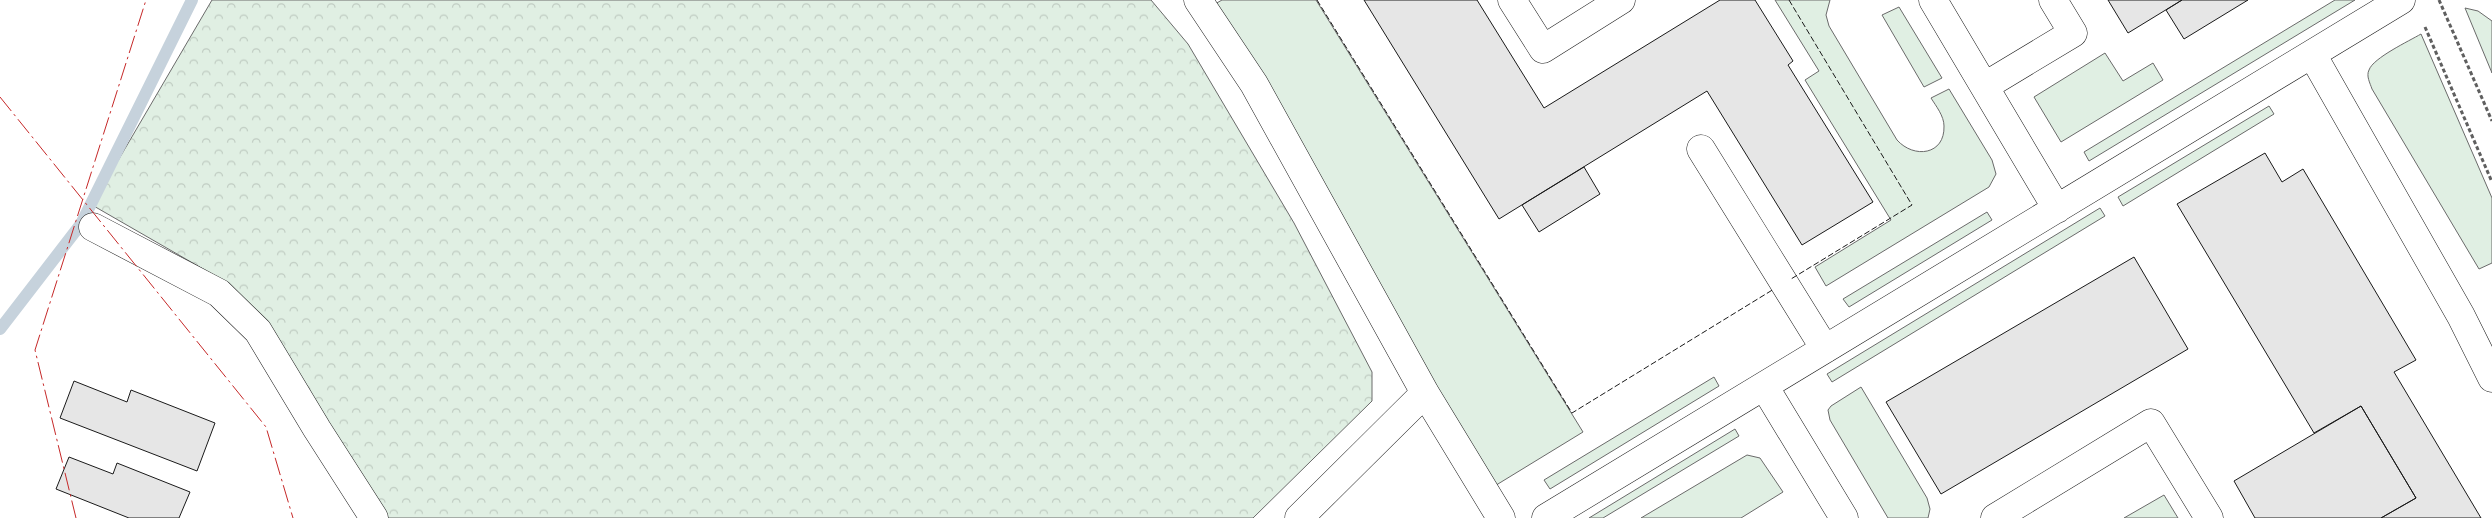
<svg xmlns="http://www.w3.org/2000/svg" width="2492" height="518" viewBox="0 0 2492 518" font-family="'Titillium Web',sans-serif">
<style>
.green{fill:#e0efe3;stroke:#6a6a6a}
.forest{fill:url(#forest-crowns);stroke:#6a6a6a}
.lines{fill:none;stroke-linecap:round;stroke-linejoin:round}
.stream{stroke:#c6d2dc;stroke-width:12}
.building{fill:#e6e6e6;stroke:#1a1a1a}
.minor-casing{stroke:#1a1a1a;stroke-width:29}
.path{stroke:#5f5f5f;stroke-width:3;stroke-dasharray:4 2.5;stroke-linecap:butt}
.minor{stroke:#fff;stroke-width:28}
.fence{stroke:#1a1a1a;stroke-width:1;stroke-dasharray:6 2.5;stroke-linecap:butt}
.power{stroke:#c62828;stroke-width:1;stroke-dasharray:18 4 2.5 4;stroke-linecap:butt}
</style>
<defs>
<pattern id="forest-crowns" width="20" height="18" patternUnits="userSpaceOnUse" patternTransform="scale(1.25)"><rect width="20" height="18" fill="#e0efe3"/><path d="M2 6a3 3 0 1 1 6 0M12 15a3 3 0 1 1 6 0" fill="none" stroke="#c0ccc2"/></pattern>
</defs>
<rect width="100%" height="100%" fill="#fff"/>
<path class="green" d="M1222,0H1316L1583,432L1493,487L1215,4Z
M1775,0H1830L1826,15L1829,26L1897,140C1914,159 1945,155 1944,126C1944,116 1936,106 1931,98L1949,89L1992,160L1996,174L1989,187L1826,286L1815,267L1891,220L1805,80L1819,71Z
M2335,0H2355L2089,161L2084,152Z
M1899,7L1942,78L1924,87L1882,15Z
M2465,8L2478,11L2492,21V73Z
M2421,34L2492,198V263L2479,269L2372,89C2370,83 2366,76 2369,70C2373,58 2409,41 2421,34Z
M2105,53L2123,81L2153,63L2163,80L2061,142L2034,97Z
M2269,106L2274,114L2123,206L2118,197Z
M2100,208L2105,216L1832,382L1827,374Z
M1987,212L1992,220L1849,307L1843,299Z
M1714,377L1719,386L1550,489L1544,480Z
M1861,387L1927,498L1930,509L1928,518H1888L1830,420L1828,410L1831,406Z
M1735,429L1739,436L1603,518H1589Z
M1747,455L1760,458L1783,492L1741,518H1641Z
M2164,495L2178,518H2124Z"/>
<path class="forest" d="M212,0H1151L1188,44L1294,223L1372,372V401L1253,518H387L224,281L92,205Z"/>
<g class="lines">
<path class="stream" d="M0,329L81,224L192,0"/>
</g>
<path class="building" d="M1364,0H1477L1544,108L1720,0H1755L1793,61L1788,65L1873,202L1802,245L1707,91L1499,219Z
M2108,0H2182L2128,33Z
M2182,0H2248L2184,39L2166,10Z
M2265,153L2282,182L2303,169L2416,360L2394,372L2481,518H2381L2416,498L2361,406L2314,433L2177,204Z
M1584,167L1600,194L1539,232L1522,205Z
M2134,257L2188,349L1941,494L1886,402Z
M74,381L127,402L131,390L215,423L197,471L60,418Z
M2361,406L2416,498L2381,518H2255L2234,481Z
M69,457L113,474L117,463L190,492L179,518H129L56,489Z"/>
<g class="lines">
<g class="minor-casing">
<path id="minor" d="M1198,0L1254,84L1425,393L1501,518
M1512,0L1543,49L1621,0
M1933,0L2057,209
M2312,54L2461,316L2492,378
M1985,86L2073,33L2053,0
M1701,149L1825,349
M93,227L219,293L258,331L317,429L374,518
M1764,386L1844,518
M1299,518L1425,393
M1546,518L2401,0
M1995,518L2151,423L2209,518"/>
</g>
<path class="path" d="M2439,0L2492,121
M2425,27L2492,182"/>
<use href="#minor" class="minor"/>
<path class="fence" d="M1317,0L1572,413L1774,289
M1789,0L1912,205L1791,279"/>
<path class="power" d="M0,97L266,427L293,518
M76,518L35,350L146,0"/>
</g>
</svg>
